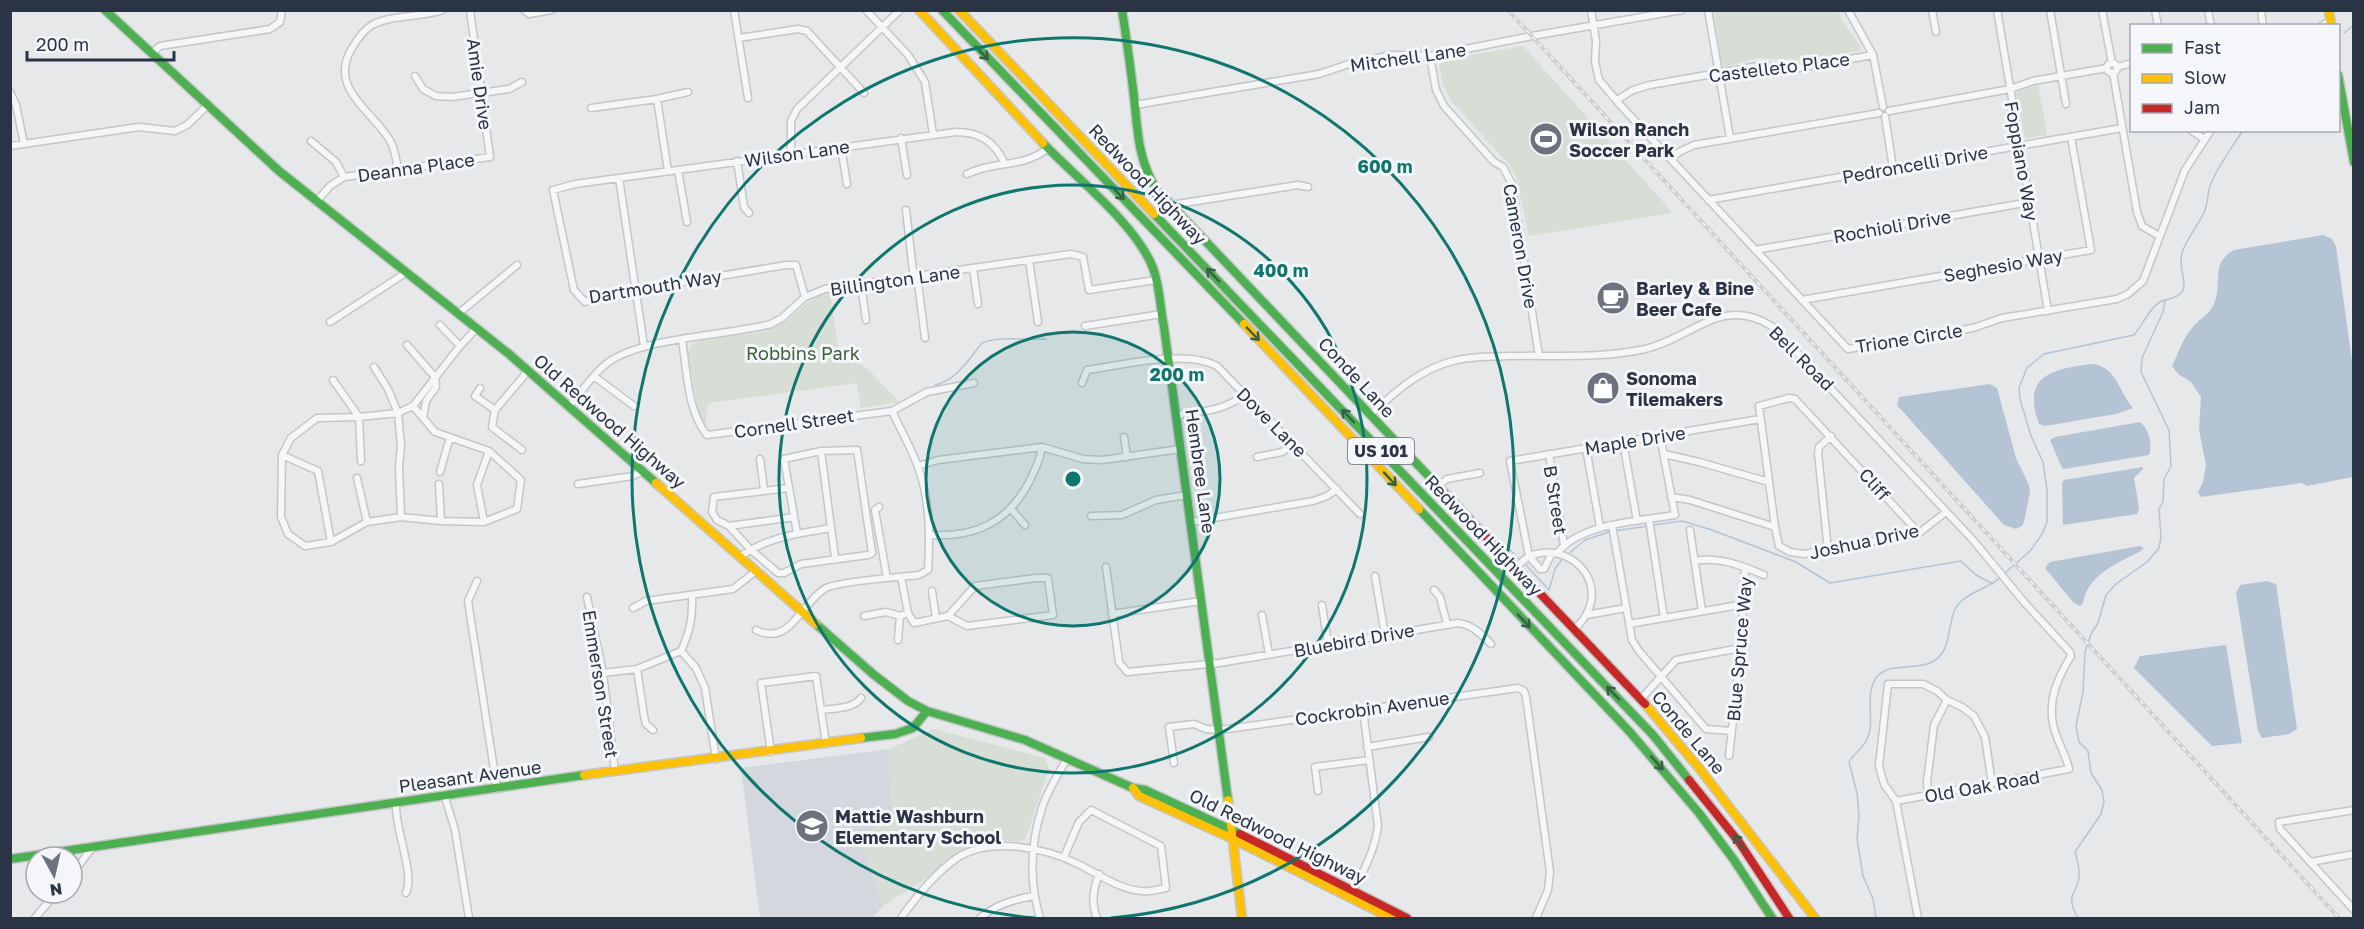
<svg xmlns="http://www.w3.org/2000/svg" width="2364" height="929" viewBox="0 0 2364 929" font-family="'Golos Text',sans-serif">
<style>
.built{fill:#d4d7dd}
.green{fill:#d6ded6}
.water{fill:#b4c4d5}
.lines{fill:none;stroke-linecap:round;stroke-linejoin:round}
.stream{stroke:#b4c4d5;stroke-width:1.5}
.street-casing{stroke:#c4c6c8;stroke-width:9}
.fast-casing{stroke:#c4c6c8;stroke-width:11}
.slow-casing{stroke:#c4c6c8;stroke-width:11}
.jam-casing{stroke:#c4c6c8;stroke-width:11}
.street{stroke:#f5f6f7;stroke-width:6}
.fast{stroke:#4caf50;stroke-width:8}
.slow{stroke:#ffc107;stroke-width:8}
.jam{stroke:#c62828;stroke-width:8}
.rail-casing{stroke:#cecfd2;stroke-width:4}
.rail{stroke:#f4f6f9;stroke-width:1.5;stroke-dasharray:4.5;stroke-linecap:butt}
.oneway{stroke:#375f49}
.ring{fill:none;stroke:#0f766e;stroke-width:3}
.labels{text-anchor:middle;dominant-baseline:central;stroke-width:6;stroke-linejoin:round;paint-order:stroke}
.shield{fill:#f4f6f9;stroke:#676e7b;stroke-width:1.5}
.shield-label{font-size:16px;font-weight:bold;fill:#2b3445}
.street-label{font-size:18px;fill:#2b3445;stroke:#f4f6f9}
.poi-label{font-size:18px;font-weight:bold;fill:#2b3445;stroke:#f4f6f9;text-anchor:start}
.park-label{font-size:18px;fill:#3f6138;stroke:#f4f6f9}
.centre{fill:#0f766e;stroke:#f4f6f9;stroke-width:3}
.ring-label{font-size:18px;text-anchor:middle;font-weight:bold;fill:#0f766e;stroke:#f4f6f9;stroke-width:6;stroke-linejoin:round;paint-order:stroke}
</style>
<rect width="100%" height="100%" fill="#e6e8ea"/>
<path class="built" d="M889,749L891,810L861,843L883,906L872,918H760L741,768Z"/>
<path class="green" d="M1714,11H1839L1841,19L1861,47L1859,51L1803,60L1759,58L1723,67L1721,64Z
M1523,46L1673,213L1529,236L1516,176L1507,162L1451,101L1443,85L1439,66L1443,60Z
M2038,85L2047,135L2025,138L2016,92Z
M830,292L838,348L869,370L899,402L861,408L857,383L708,403L705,428L697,406L688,352L691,344C719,333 752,339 779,325C798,315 808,296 830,292Z
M934,729L1045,758L1049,768L1026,838L1020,842L992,840L968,846L932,875L883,906L861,843L891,809L889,749Z"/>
<path class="water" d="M2323,235L2332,239L2336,246L2353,368V477L2307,486L2302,483L2201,497L2198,492L2203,482L2206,465L2199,430L2201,397L2191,382L2178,374L2172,366C2178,354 2183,338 2192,328C2199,319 2209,315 2214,304C2223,283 2210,263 2234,250Z
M2092,364C2116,366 2119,392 2133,408L2116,414L2045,426L2039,424C2021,375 2053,369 2092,364Z
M1990,384L1997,388L2016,458L2029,485L2030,492L2024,522L2022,526L2016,529L2004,525L1897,405L1899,397Z
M2140,422C2149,429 2153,445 2149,455L2064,469L2062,468L2050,440L2055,437Z
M2143,467V469L2134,478L2139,508L2137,514L2063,525L2062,483L2064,480Z
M2140,546L2144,548L2141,551C2118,563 2088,574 2083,603L2080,606L2073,602L2045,568L2050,562Z
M2267,581L2276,584L2297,729L2289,734L2262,738L2258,731L2236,593L2240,585Z
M2226,645L2242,743L2212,746L2134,668L2140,656Z"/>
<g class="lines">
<path class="stream" d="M2344,33L2354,25
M935,385C956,381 969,359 982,343C1002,335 1025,341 1046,339
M1653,525L1682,521L1712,530L1796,562L1830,583L1961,561L1976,575L1993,584
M1614,531L1648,526
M1507,547L1521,561
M1567,555L1585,540L1609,532
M1525,564L1549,590L1555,569L1563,558
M2003,575L2031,550L2042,534L2047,522V490L2043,462L2031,436L2020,399L2019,388L2027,368L2044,354L2134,335C2144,324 2150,305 2164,300
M1876,918L1873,899L1863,876L1857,839L1859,815L1857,793L1849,762C1853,754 1862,749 1866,741C1877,722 1863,698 1876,678C1888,661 1916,671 1932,662C1952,652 1947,626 1955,609C1964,593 1987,589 2000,578
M2078,918C2064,893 2077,896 2079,877C2080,869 2077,859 2075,852L2101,814L2104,802L2102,790L2091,773L2088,751L2079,742L2076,726L2083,692L2085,652L2091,634L2098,623L2106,595L2116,584L2147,562L2159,548L2161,537L2159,509L2163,502L2164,479L2171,466L2169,430L2141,372L2142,358L2163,312L2165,300C2199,293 2176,275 2182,253C2184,244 2199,223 2204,213C2208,204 2207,195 2210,186C2216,169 2233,146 2243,130"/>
<g class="street-casing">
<path id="street" d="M524,10L529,14L552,10
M734,10L748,98
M866,10L908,55L925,82L933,134
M1591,10L1596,41L1595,62L1599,80L1622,107L1848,349L1973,328L2002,318L2117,299L2128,294L2143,281L2185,170L2211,130
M1708,10L1730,138
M1848,10L1873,55L1883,107
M1932,10L1936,32
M1997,10L2048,311
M2050,10L2066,104
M2102,10L2112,63
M2155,10L2158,26
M2208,10L2211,26
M2261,10L2263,26
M2321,26L2331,21
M739,38L798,29L807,31L864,93
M151,54L160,46L270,29L280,22L282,10
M1430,56L1436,90L1444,106L1494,162L1503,167L1512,184L1539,356
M2107 68a5 5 0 1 1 10 0a5 5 0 1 1-10 0Z
M2117,67L2132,63
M2113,73L2137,212L2142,226L2159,236
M415,76L423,89L436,96L452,97L509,89L522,82
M10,92L16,105L24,144
M657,99L668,171
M1617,100L1633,90L1650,85L1758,66L1798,68L1873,55
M1135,105L1319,74L1349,64L1373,59L1391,55L1430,56L1532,36L1682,10
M591,108L657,99L688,92
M1889,111L2010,89L2033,81L2107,68
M1885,116L1893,168
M2191,130L2204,139
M901,138L907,175
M311,141L336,162L344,177
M10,146L139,127L175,131L187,125L207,106
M841,147L847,184
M791,154V121L797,109L900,10
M1670,158L1681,151L1694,145L1879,113
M737,161L744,207L749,213
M398,169C396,159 395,148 389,139C371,110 329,88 351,50C356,41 363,30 372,25C392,14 421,18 443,10
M678,170L687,222
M967,174C995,160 1023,169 1048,148
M619,178L644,346
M1708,200L2122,128
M316,202L330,186L344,177L490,157L470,10
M1171,205L1298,185L1308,187
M906,210L913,271L918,283L925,338
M1755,250L2030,202
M1029,260L1038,322
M973,268L978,304
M861,284L866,320
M805,297L796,265H786L606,295L585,302L574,290L553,190L575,184L956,132C980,132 995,142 1005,164
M1802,300L2091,250L2071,137
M459,313L517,265
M330,322L407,272
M440,325L460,346
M1085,326L1162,314
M682,340C687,370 687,411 707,435L892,411L927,392L974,383
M407,345L435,377L436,387L426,401L423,418
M374,367L388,389L398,413L401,446L399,466L401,517
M595,377L634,406
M333,380L359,417L361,461
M1082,383L1087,370C1122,365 1186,349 1217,366L1360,514
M480,388L475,396L495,410
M413,406L398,413L359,417L317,418L291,438L282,455L281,517L288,534L305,546L331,542L367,522L401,517L441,521L484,522L517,509L521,480L489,451L435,432L413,406L460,346L477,328
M569,406C581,393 592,375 606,364C640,337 727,336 771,324L782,318L805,297L825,289L1071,254L1083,257L1089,290L1156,280
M1177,415C1200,412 1225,411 1245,394
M1370,415C1395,392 1420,369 1453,361C1471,356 1490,357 1508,356C1553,355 1601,359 1645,349C1693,338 1722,294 1773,327L1973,540L2024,602L2070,652L2071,656C2058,677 2048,699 2053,724C2056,740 2066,754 2069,769L1896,801
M1124,437L1127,457
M1623,442L1637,521
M1586,448L1600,527
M522,450L492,427L495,410L528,371
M821,451L835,558
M1549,454L1564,545
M1664,454L1699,462L1769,482
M282,455L318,471L331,542
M1257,457L1282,452L1294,444
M760,459L764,490
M918,466L938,460L1042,447L1083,459L1102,460L1180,449
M440,472L450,437
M357,478L367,522
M439,484L441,521
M578,484L633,476L643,471
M1438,486L1447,479L1480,473
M788,488L714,497L712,512L717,520L729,526L750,549L778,573H784L801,564L868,555L872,553L857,450L821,451L784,459L797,533
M1671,497L1690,500L1775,527
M879,507L875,510L887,578
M1012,510L1025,525
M1091,516L1122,515L1156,500L1186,495
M1649,519L1664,618
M484,522L477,485L489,451
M1191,522L1313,501L1327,496L1337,489
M1612,525L1632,640L1639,651L1706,729L1732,731
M729,526L794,517
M1690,530L1702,611
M1919,533L1795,399L1789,398L1759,406L1775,527L1779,546L1790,552L1804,554L1919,533L1946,512
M929,535C974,538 1008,523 1029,482C1035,470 1040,460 1042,447
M1828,550L1818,453L1819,447L1831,436
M1558,552C1582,523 1639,521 1675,515L1660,436
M1552,553L1544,569H1540L1529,556L1510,461L1760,419
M740,557C764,538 800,533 831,528
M1695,561C1718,556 1743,566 1764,575
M1106,567L1119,662L1127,672L1219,663L1458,623C1473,625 1481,634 1491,644
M1516,568C1520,564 1525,558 1530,556C1567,541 1607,578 1586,615C1583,621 1578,625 1574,630
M1375,576L1385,635
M901,577L908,613
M1036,578H1048L1053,615L967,626L948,616L975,586Z
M477,581L468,601L497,789
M1434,590L1440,597L1447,624
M932,591L936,618
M587,597L603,673L615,771
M1322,605L1328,644
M633,608L646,601L733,589L756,571
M1112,614L1201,601
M1262,615L1269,654
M1586,615L1626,608
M864,616L886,612L900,616L908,613L914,623L948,616
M1629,624L1745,604
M756,630C791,647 801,602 826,588C839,581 902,577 919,575L928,570C930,536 930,499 918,467C911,447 900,429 892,411
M898,640L900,616
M681,651L696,668L705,688L716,759
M637,669L644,716L646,724L653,730
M603,673L637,669L681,651C690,632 693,616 692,595
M1641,699L1676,660L1741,648
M822,710C835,708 853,709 861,698
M1367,747L1429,737
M771,752L761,683L816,676L826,744
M1729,756L1741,648L1745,568
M1174,763L1169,727L1194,724L1206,729L1220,730L1518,688L1524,691L1526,697L1550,872L1548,890L1536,918
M1318,791L1315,767L1369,760
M1928,794L1927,782L1934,725L1947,700
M445,797L455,830L469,918
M396,804C395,831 415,873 406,893
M2354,810L2279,822L2280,829L2354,910
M2311,862L2354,854
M72,875L91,849
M1351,894C1363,873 1375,850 1378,826L1363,710
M35,918L56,893
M901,918C916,897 935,873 957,858C991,836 1047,848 1080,865C1100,875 1125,893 1148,891C1154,891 1160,889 1166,888L1161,846L1091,810L1079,822L1064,857
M980,918C995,905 1014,899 1034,896
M1040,918C1029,881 1030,845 1042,808C1047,791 1059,774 1067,758
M1097,918C1091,904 1093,889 1099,874
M1918,918L1896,801L1884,784L1879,766L1888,684H1923L1937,691L1947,700L1962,707L1974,716L1985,737L1992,784"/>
</g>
<g class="fast-casing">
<path id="fast" d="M105,10L279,171L509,354L656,483
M942,10L1244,324
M1122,10C1126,36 1130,63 1133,89C1138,127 1136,155 1156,189L1437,485
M2338,75L2354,162
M1043,143C1076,178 1136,224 1153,268C1160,286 1160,308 1164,327L1228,800
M1154,214L1653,735L1689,780
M1419,509L1629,731L1699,813L1734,860L1772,918
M816,624L873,674L908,701L927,711L1025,740L1133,788L1145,790L1240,834
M861,738L895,734L913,728L927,711
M10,859L584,775"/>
</g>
<g class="slow-casing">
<path id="slow" d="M919,10L1043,143
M959,10L1154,214
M2329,10L2331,26
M1244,324L1419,509
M656,483L816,624
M1645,704L1699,768L1815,918
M584,775L861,738
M1133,788L1139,796L1233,839L1391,918
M1228,800L1242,918"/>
</g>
<g class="jam-casing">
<path id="jam" d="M1437,485L1645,704
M1689,780L1739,842L1789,918
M1240,834L1407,918"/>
</g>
<use href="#street" class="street"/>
<use href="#fast" class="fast"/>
<use href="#slow" class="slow"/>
<use href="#jam" class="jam"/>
<g class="rail-casing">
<path id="rail" d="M1508,10L2339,918"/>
</g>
<use href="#rail" class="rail"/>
</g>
<defs><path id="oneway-shaft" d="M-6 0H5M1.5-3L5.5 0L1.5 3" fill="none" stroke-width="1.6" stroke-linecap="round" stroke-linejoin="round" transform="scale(1.5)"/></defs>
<g class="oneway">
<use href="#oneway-shaft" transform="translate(982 53) rotate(46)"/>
<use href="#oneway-shaft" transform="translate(1118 193) rotate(46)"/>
<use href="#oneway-shaft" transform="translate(1213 275) rotate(-134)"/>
<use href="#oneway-shaft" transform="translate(1253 334) rotate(46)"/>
<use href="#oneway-shaft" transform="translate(1348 416) rotate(-134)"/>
<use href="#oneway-shaft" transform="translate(1390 479) rotate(47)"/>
<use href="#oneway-shaft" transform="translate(1524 621) rotate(47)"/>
<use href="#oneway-shaft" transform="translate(1613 693) rotate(-134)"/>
<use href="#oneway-shaft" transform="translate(1657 763) rotate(49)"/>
<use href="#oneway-shaft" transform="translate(1739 842) rotate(-126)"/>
</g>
<circle cx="1073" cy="479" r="147" fill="#0f766e" fill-opacity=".12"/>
<g class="ring">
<circle cx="1073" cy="479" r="147"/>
<circle cx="1073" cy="479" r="294"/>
<path d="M1035 918A441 441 0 1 1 1111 918"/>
</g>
<defs>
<g id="stadium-disc" transform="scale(1.725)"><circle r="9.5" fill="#6c737f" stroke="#f4f6f9"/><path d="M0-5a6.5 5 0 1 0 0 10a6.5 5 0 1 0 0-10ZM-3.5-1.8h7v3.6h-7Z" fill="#fff"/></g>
<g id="cafe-disc" transform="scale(1.725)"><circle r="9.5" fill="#6c737f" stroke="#f4f6f9"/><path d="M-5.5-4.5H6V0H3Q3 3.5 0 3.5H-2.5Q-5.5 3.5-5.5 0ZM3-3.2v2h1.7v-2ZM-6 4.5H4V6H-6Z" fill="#fff"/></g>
<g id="shop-disc" transform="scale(1.725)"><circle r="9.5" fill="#6c737f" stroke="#f4f6f9"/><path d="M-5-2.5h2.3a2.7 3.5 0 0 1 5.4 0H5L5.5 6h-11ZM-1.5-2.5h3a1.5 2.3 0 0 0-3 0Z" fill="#fff"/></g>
<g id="school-disc" transform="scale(1.725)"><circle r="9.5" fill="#6c737f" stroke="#f4f6f9"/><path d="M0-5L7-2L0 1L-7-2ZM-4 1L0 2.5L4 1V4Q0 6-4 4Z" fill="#fff"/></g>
</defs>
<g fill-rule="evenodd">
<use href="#stadium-disc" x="1546" y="139"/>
<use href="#cafe-disc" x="1613" y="298"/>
<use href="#shop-disc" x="1603" y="388"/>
<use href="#school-disc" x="812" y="826"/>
</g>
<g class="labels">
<rect class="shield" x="1348" y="438" width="66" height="26" rx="4.5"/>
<g class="shield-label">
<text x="1381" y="451">US 101</text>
</g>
<g class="street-label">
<text transform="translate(1408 57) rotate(-8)">Mitchell Lane</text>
<text transform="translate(1779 67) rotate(-7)">Castelleto Place</text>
<text transform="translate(480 84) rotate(82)">Amie Drive</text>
<text transform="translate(797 153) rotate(-8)">Wilson Lane</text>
<text transform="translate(2022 161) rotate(80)">Foppiano Way</text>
<text transform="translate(1915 164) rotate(-10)">Pedroncelli Drive</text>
<text transform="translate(416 167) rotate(-8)">Deanna Place</text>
<text transform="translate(1148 184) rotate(46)">Redwood Highway</text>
<text transform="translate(1892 226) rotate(-10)">Rochioli Drive</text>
<text transform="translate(1521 246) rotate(80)">Cameron Drive</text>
<text transform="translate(2003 265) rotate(-10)">Seghesio Way</text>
<text transform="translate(895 280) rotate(-8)">Billington Lane</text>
<text transform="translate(655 286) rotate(-9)">Dartmouth Way</text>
<text transform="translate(1909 338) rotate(-9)">Trione Circle</text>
<text transform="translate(1802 358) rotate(45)">Bell Road</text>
<text transform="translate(1357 377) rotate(47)">Conde Lane</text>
<text transform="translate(610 421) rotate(41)">Old Redwood Highway</text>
<text transform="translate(1272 422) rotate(45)">Dove Lane</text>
<text transform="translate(794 423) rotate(-8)">Cornell Street</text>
<text transform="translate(1635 440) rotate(-9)">Maple Drive</text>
<text transform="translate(1201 471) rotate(82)">Hembree Lane</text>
<text transform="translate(1875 484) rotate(48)">Cliff</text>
<text transform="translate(1556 500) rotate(81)">B Street</text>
<text transform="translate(1484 535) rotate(46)">Redwood Highway</text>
<text transform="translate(1864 541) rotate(-12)">Joshua Drive</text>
<text transform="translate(1354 640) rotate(-10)">Bluebird Drive</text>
<text transform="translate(1739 649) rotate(-85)">Blue Spruce Way</text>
<text transform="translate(601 684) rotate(81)">Emmerson Street</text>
<text transform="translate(1372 708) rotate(-8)">Cockrobin Avenue</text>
<text transform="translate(1689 732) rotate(50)">Conde Lane</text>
<text transform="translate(470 776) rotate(-8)">Pleasant Avenue</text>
<text transform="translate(1982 786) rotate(-10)">Old Oak Road</text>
<text transform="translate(1278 836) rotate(26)">Old Redwood Highway</text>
</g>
<g class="poi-label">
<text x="1569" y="129">Wilson Ranch<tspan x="1569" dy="21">Soccer Park</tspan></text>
<text x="1636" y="288">Barley &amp; Bine<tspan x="1636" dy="21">Beer Cafe</tspan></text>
<text x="1626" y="378">Sonoma<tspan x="1626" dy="21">Tilemakers</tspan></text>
<text x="835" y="816">Mattie Washburn<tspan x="835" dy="21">Elementary School</tspan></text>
</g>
<g class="park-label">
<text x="803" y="353">Robbins Park</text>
</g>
</g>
<circle cx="1073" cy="479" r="9" class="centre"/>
<g class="ring-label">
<text x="1385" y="173">600 m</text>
<text x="1281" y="277">400 m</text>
<text x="1177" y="381">200 m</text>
</g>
<rect width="2364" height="929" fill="none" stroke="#2b3445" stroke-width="24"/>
<rect x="2130" y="24" width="210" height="108" fill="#f4f6f9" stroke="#a4a8b1" stroke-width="1.5"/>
<rect x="2142" y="44" width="30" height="9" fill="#4caf50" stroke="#a4a8b1" stroke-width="1.5"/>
<text x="2184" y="54" font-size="18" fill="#2b3445">Fast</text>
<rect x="2142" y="74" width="30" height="9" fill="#ffc107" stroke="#a4a8b1" stroke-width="1.5"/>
<text x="2184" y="84" font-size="18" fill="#2b3445">Slow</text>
<rect x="2142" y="104" width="30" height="9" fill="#c62828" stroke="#a4a8b1" stroke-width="1.5"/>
<text x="2184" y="114" font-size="18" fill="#2b3445">Jam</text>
<g transform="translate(54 875) rotate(172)"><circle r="28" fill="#f4f6f9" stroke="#a4a8b1" stroke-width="1.5"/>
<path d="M0-4.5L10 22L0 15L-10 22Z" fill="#6c737f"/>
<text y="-9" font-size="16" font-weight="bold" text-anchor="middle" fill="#2b3445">N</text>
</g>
<path d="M27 51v9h147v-9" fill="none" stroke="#2b3445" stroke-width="3"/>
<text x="36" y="51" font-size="18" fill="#2b3445" stroke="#f4f6f9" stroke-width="4.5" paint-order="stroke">200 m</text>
</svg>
